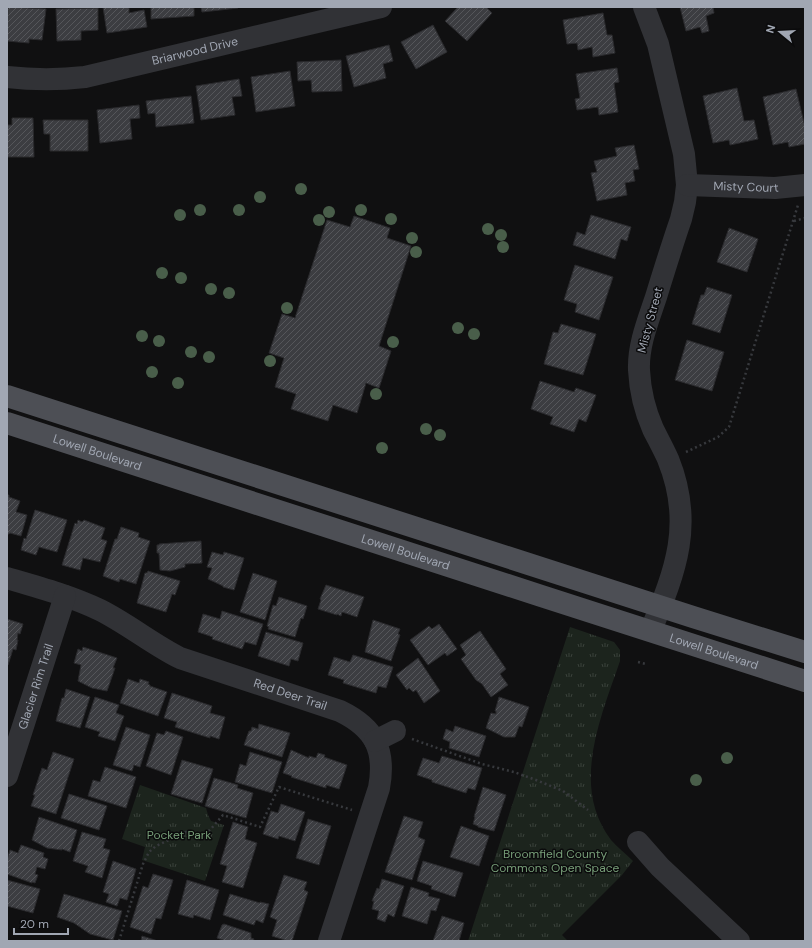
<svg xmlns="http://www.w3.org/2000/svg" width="812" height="948" viewBox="0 0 812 948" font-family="'DM Sans',sans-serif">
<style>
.park{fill:url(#park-tufts)}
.building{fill:url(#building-hatch);stroke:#2a2a2d}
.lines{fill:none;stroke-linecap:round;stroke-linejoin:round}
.path{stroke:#37393d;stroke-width:2.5;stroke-dasharray:2 3;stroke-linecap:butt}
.minor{stroke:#313236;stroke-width:22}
.major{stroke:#4d4f55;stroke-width:22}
.tree{fill:#495e4a}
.labels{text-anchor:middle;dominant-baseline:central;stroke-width:3;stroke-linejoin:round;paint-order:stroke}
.street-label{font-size:12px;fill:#a1a7b3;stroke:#0b0b0c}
.park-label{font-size:12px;fill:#779e78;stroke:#0b0b0c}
</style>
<defs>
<pattern id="park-tufts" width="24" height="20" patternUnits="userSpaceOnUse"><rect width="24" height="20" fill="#1c241d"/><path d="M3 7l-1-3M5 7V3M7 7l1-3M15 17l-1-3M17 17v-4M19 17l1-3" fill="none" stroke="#3a413b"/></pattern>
<pattern id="building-hatch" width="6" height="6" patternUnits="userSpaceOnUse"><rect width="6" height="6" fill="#3c3d41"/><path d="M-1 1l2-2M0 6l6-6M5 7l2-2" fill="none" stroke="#55565a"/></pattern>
</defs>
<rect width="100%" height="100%" fill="#101011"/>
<path class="park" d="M570,627L614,642L620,650V661C601,717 570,786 611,840C617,847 626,854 633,861L622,875L562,935L568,941H468Z
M140,785L206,808L208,815L211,821L224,825L205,881L142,860L145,847L122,839Z"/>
<path class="building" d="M8,7L46,9L42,40L29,39V43L7,41Z
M103,7H129V13L144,10L147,27L107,33Z
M151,7H194V16L151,19Z
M201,7H238V8L202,12Z
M458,7H486L492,13L467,41L445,21Z
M680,7H713L714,13L706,16L709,31L702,33L700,27L686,31Z
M98,8V30L81,31V40L57,41L56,9Z
M603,13L607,35H612L615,53L593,57L592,47L578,50L577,43L567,44L563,20Z
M433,25L447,52L416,69L401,42Z
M389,45L393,61L383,64L386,78L354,87L346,56Z
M341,60L342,91L312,92L311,80L298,81L297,62Z
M617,68L619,82L614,83L618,112L599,115L598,107L577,110L575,99L580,98L576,74Z
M290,71L295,106L256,112L251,77Z
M239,79L242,96L232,97L235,115L201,120L196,86Z
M737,88L744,121L754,120L758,139L730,145L729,140L713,143L703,96Z
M796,89L804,123H805V144L789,147L788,142L773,145L763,97Z
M191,96L194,123L156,127L155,113L148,114L146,101Z
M139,105L140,118L130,119L132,139L100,143L97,110Z
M12,118H33L34,157H7V125H12Z
M43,120H88V151H50V134H44Z
M634,145L639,169L633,170L635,181L625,183L627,195L597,201L591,173L597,172L594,161L617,156L615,148Z
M591,215L631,227L627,241L621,239L615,259L573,245L577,232L585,235Z
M354,216L390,228L387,238L411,246L379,346L391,351L379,388L366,383L357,413L333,405L328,421L291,409L296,394L275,387L284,358L269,353L282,314L295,318L327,220L350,227Z
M729,228L758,239L747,272L717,262Z
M575,265L613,277L599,320L575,312L577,304L564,300Z
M707,287L732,295L720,333L692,324L701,295H704Z
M561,324L596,334L583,375L544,364L553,332L558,333Z
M687,340L724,352L712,391L675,380Z
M540,381L574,392L576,388L596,395L586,422L579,419L574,432L550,424L553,417L531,409Z
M7,495H9V497L20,501L16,512L27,515L21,536L10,533L9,534H7Z
M35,510L67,520L57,552L39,547L36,555L21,550L24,538L26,539Z
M78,520L82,522L84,520L105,528L101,539L107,541L100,562L83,558L80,570L62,565L75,523L77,524Z
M121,527L139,533L138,537L150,541L136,584L120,579L119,582L103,576L115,539H117Z
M201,541L202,563L185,564V567L170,571L160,570L159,553H157V545H159V544Z
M212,552L223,555L224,552L244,558L234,590L223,587V586L208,579L212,568L207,567Z
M148,571L180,581L175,595L172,594L166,612L137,603L145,573H147Z
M253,573L277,581L265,620L240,612Z
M326,585L364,597L357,617L342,612L341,616L337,614V615L318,609L321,600L320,599Z
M279,597L307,606L303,619L301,618L295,637L268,629L269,627L267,626L273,605L276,606Z
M222,611L263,624L256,645L245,642L242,649L212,639L213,637L198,632L203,614L220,619Z
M7,619L23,624L20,634L18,633L17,640H18L16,650L13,649L8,665L7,664Z
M373,620L400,629L398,634L400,635L391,661L365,652Z
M439,624L457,649L447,656L445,653L428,665L410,640L429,626L432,629Z
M480,631L506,669L500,674L508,685L491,697L482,684L476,680L461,659L466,655L460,645Z
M266,632L303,643L298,661L291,659L289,666L258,656Z
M83,647L117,658L113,668H115L107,691L92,688L78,681L81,665L74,663L78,649L82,651Z
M353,655L393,667L386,688L378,686L376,693L343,683L344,680L328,675L334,657L350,662Z
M418,658L440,691L424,703L416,690L413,692L409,688L407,690L396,675Z
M128,679L139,683L140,679L149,682L148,684L150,685V686L167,692L158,716L120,703Z
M66,689L90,697L80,728L56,721L62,698H64Z
M172,693L212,706L210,713L225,717L219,739L210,736V738L175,727L177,722L164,718Z
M95,697L119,705L116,713L124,716L115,741L98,736L100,732L85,727Z
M499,697L529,707L522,727L519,726L515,737H504L486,728L491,713L496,714V711H495Z
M259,724L290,733L282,757L244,745L249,731H251L252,727L258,729Z
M455,726L486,736L479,757L449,748L450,742L443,739L446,729L453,732Z
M126,727L150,735L140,767L134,765L132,771L113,765Z
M166,731L183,737L171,775L146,766L157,733L164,735Z
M291,750L309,758V756L316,758L318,753L325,755L324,757L347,765L339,789L326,785V788L291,777L292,776L283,773Z
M53,752L74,759L56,814L31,806L35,795H33L42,768L47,770Z
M250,752L282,762L272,793L235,782L240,764L246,766Z
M442,756L482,768L475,790L468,788L466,793L432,782V780L417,775L423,758L439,763Z
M182,760L213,769L202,803L171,794Z
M105,767L136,777L126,808L88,796L93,780L100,782Z
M214,778L238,785L237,788L253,793L246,818L205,806Z
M483,787L506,795L494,831L478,827V826L473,824L475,817H474Z
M69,794L107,806L99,830L61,818Z
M281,804L305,812L295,841L279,836L278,839L263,834L271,811L278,813Z
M404,816L423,822L418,837L425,840L412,880L385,872Z
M39,817L77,830L70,852L62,849V850L47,848L32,840Z
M308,819L331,826L319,865L296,858Z
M233,822L248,827L245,839L257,843L243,888L222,882L227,866L220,864Z
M461,826L489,836L479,866L450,857Z
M82,832L106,839L103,848L110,850L102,878L85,872L88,866L73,861Z
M21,845L44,853L43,857L48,859L45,869L37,867L35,874L38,875L35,883L32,882V883L7,874V860L10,850L18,853Z
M113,861L136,869L127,900L120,898L117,906L106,902L109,894L103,892Z
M423,861L463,873L455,897L431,889L432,886L417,881Z
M153,874L173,880L161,919L156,918L151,934L130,927L143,886L148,888Z
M284,875L307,882L304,890L308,892L292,941H288L272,936L277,920L270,917Z
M382,879L404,886L394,917L388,914L385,922L377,919L379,911L372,909L374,901H372L377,888L379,889Z
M7,880L40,889L33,913L7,906Z
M187,880L219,890L210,920L194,915L193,918L178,914Z
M411,887L429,893L428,896L440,899L436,911L431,910L427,924L402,916Z
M64,894L122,911L113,940L90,934L74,923L57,917Z
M230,894L260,903V902L269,904L263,923L256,920L254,925L223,915Z
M442,916L464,923L459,941H433Z
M224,924L251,933V938L254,939L253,941H223V940L217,938L222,925Z
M142,936L158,941H141Z"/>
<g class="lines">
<path class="path" d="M794,221L805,218
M686,452L718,437L729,427L798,205
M638,662L646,664
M412,739L482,764L514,772L536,780L563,791L588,810
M119,941L143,864L149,852L156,846L186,832L201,835L210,830L223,815L260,827L279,787L352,810"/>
<g class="minor">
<path d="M644,7L658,44L684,154L687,185L685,202L681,219C672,245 664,271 656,297C648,321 638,345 639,370C640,390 645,411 653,429C658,439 663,448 668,459C694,523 676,570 651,630"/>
<path id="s1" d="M7,77C34,80 59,80 85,77L381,7"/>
<path id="s2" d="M687,185L775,188L805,185"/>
<path id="s3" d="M7,578C38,587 71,596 100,610C128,624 152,644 180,658L340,711C375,728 386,750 379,788L329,941"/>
<path d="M375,741L395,731"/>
<path id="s4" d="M7,776L65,596"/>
<path d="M638,842L660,867L739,941"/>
</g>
<g class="major">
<path d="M7,396L693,617L805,652"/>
<path id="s5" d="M7,423C273,510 539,595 805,681"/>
</g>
</g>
<g class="tree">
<circle cx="301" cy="189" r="6"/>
<circle cx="260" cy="197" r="6"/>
<circle cx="200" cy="210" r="6"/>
<circle cx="239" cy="210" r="6"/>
<circle cx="361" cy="210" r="6"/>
<circle cx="329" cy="212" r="6"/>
<circle cx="180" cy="215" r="6"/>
<circle cx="391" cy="219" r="6"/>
<circle cx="319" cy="220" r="6"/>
<circle cx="488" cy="229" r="6"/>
<circle cx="501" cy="235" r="6"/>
<circle cx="412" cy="238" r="6"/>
<circle cx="503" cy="247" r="6"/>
<circle cx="416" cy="252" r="6"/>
<circle cx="162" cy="273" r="6"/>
<circle cx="181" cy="278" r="6"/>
<circle cx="211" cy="289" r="6"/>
<circle cx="229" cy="293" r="6"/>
<circle cx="287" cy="308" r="6"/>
<circle cx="458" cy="328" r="6"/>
<circle cx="474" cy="334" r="6"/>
<circle cx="142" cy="336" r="6"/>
<circle cx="159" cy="341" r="6"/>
<circle cx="393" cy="342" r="6"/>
<circle cx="191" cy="352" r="6"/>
<circle cx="209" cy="357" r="6"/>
<circle cx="270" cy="361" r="6"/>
<circle cx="152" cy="372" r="6"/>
<circle cx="178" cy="383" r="6"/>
<circle cx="376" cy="394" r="6"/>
<circle cx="426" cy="429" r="6"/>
<circle cx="440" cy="435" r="6"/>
<circle cx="382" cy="448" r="6"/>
<circle cx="727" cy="758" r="6"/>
<circle cx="696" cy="780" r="6"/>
</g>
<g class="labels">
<g class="street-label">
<text stroke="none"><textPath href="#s1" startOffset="191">Briarwood Drive</textPath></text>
<text stroke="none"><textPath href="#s2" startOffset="59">Misty Court</textPath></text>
<text transform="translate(650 320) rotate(-75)">Misty Street</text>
<text stroke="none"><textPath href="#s5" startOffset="95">Lowell Boulevard</textPath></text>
<text stroke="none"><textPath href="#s5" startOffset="419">Lowell Boulevard</textPath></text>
<text stroke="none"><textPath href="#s5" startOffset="743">Lowell Boulevard</textPath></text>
<text stroke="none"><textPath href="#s4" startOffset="94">Glacier Rim Trail</textPath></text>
<text stroke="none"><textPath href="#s3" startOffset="308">Red Deer Trail</textPath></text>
</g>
<g class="park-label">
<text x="179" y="835">Pocket Park</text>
<text x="555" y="854">Broomfield County<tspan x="555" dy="14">Commons Open Space</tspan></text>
</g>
</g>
<rect width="812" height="948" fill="none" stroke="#a1a7b3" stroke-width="16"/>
<g transform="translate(780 32) rotate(288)" stroke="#0b0b0c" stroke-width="3" paint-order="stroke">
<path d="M0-3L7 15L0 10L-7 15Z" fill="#a1a7b3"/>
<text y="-6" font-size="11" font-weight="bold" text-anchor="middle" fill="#a1a7b3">N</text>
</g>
<path d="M14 928v6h54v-6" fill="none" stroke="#a1a7b3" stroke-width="2"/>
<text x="20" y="928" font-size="12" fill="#a1a7b3" stroke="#0b0b0c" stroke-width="3" paint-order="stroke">20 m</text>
</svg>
